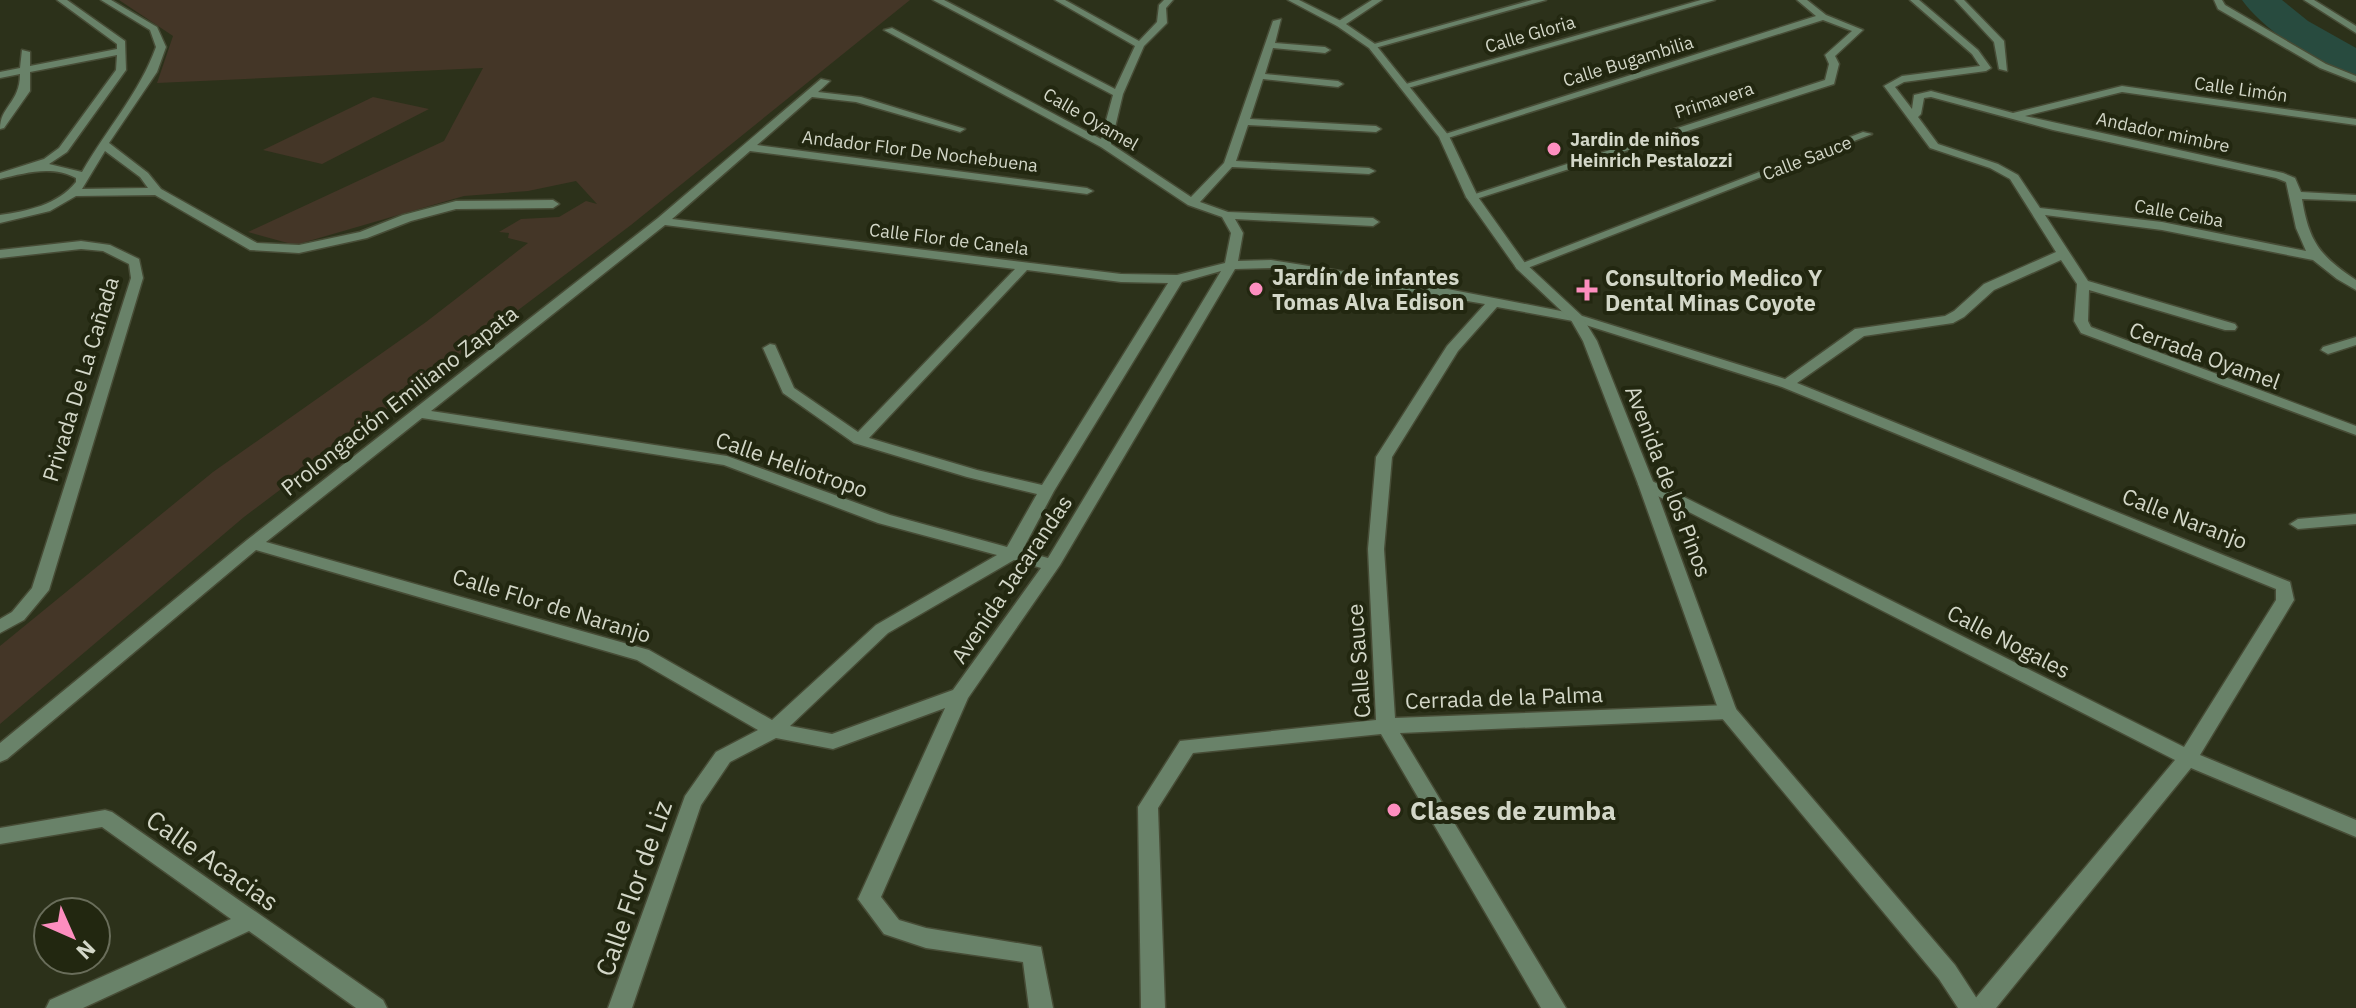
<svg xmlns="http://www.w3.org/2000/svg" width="2356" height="1008" viewBox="0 0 2356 1008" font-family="'IBM Plex Sans',sans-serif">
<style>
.green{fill:#443627}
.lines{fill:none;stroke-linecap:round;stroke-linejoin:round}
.river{fill:#284b3f;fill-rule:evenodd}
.minor-casing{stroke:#474c36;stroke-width:3}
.tertiary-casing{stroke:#474c36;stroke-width:3}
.minor{fill:#698269;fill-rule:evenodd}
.tertiary{fill:#698269;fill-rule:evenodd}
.poi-dot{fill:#fd8ebf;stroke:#222710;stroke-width:3}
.labels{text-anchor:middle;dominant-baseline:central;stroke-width:8;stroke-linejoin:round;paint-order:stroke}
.far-street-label{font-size:18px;fill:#d3d7c8;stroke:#222710}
.far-poi-label{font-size:18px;font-weight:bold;fill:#d3d7c8;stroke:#222710;text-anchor:start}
.poi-label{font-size:22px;font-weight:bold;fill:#d3d7c8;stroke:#222710;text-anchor:start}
.street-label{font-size:22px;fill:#d3d7c8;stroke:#222710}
.near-poi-label{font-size:26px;font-weight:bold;fill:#d3d7c8;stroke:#222710;text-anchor:start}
.near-street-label{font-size:26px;fill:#d3d7c8;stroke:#222710}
</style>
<rect width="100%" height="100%" fill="#2c311a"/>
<path class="green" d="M119,0H910L631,225L244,517L0,724V646L213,472L426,322L528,243L508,238L509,233L499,232L521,219L559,217L586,201L597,204L576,181L528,191L464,196L295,245L248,232L444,141L483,68L157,83L173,36Z
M373,97L429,109L322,164L263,150Z"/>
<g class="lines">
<path class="river" d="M2242,0H2282L2308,21L2356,48V77C2322,69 2262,29 2242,0Z"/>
<g class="minor-casing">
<path id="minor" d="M57,0H67L125,41L126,70L67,152L49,164L82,172C106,130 140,92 156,47L150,30L101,0H111L157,27L166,47L157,72L109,143L148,173L161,189L257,243L299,245L360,232L403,215L456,201L553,200L559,204L553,208L456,209L411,221L367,238L299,253L250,250L155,195L76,196L50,211L0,223V215C27,211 58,205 76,182V178C52,165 25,173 0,179V173L44,159L59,148L116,70L117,55L30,72V91L4,128L0,129C0,106 20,103 20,74L0,78V72L20,68L22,50L30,52V66L117,49V44ZM105,151L140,177L148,188L82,189Z
M933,0H944L1115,89L1135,46L1055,0H1065L1139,41L1157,22L1159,5L1164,0H1173L1166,8L1167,23L1144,46L1123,94L1111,144L1191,197L1224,163L1273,21L1281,19L1275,43L1325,47L1330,50L1325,53L1273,48L1265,74L1338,81L1343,84L1338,87L1263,79L1250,119L1376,126L1381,129L1376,132L1248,125L1236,161L1369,168L1375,171L1369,174L1232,167L1200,202L1228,212L1373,218L1379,222L1373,226L1235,219L1243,233L1238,261L1271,260L1422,284L1576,314L1785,379L1855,329L1945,316L1954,311L1984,284L2056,252L2010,179L1990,168L1930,148L1884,86L1902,76L1980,66L1972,54L1910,0H1919L1978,50L1991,68L1986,71L1904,82L1895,87L1912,109L1914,95L1931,91L2013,113L2122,86L2356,119V125L2122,92L2025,116L2283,173L2295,178L2301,192L2356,195V201L2302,199C2309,242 2320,256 2356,280V290L2337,279L2313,260L2162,230L2045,215L2088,281L2235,324L2237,327L2235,330H2225L2089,290L2088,321L2091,327L2356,426V435L2081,333L2074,321L2077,284L2061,260L1994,290L1964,317L1953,323L1864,336L1797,383L2290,582L2294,600L2200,755L2356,820V837L2191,768L1996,1008H1970L1974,1000L2175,760L1640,487L1638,484L1640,481H1652L2184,747L2276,600V589L1782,387L1573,321L1497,307L1458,351L1392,457L1384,549L1395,718L1728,705L1735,707L1737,712L1735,717L1728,719L1400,733L1566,1008H1541L1381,734L1193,753L1158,808L1165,1008H1141L1138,807L1180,741L1376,720L1368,549L1376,457L1447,346L1485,304L1271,268L1235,269L1060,565L968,698L881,897L899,920L926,928L1041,947L1053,1008H1029L1023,962L926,948L884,934L858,899L945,708L833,749L776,738L730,762L701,805L632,1008H608L685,796L716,752L758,730L637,660L256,550L7,759L0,762V743L247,540L658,218L821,79L830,81L818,92L861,97L965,129L960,132L856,102L812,97L757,145L1087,188L1093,191L1087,194L750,151L672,219L1121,274L1177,275L1225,263L1231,233L1222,217L1188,205L1101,147L884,30L892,28L1101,139L1113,95ZM1931,97L2053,130L2276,178L2286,182L2296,228L2306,251L2162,222L2040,208L2018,175L1998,164L1938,144L1918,117L1921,114L1924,98ZM665,225L1015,269L858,432L794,388L775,345L770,344L763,348L783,393L854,443L967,477L1037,494L1007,547L890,515L727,456L431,411ZM1027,270L1121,282L1168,283L1042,485L977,470L869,438ZM1221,271L1048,558L1022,551L1054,491L1182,282ZM422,418L724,465L878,523L997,555L876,625L772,720L649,650L266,542ZM1014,560L1041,568L953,690L832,734L790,726L888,633Z
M1372,0H1382L1343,26H1337V22Z
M1532,0H1546L1375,48L1367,46Z
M1701,0H1715L1408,88L1399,86Z
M1797,0H1807L1826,15L1863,30L1835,56L1839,64L1834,84L1476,199L1466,197L1825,80L1829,64L1825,55L1852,31L1823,20L1448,138L1439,136L1816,16Z
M1955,0H1964L2004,41L2007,71L1999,69L1994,42Z
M2214,0H2222L2225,5L2326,64L2356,76V82L2320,68L2218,9Z
M1863,132L1872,134L1525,269H1517L1515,266Z
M81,241L110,245L139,259L143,278L49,590L24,620L0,633V619L12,612L32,588L131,278L129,264L103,251L81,249L0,258V250Z
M2356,337V345L2328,354L2321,350L2323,347Z
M2356,514V524L2298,529L2290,524L2298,519Z
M105,810L112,812L383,1000L387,1008H356L249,931L83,1008H46L50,1000L231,919L102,827L0,844V828Z"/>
</g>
<g class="tertiary-casing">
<path id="tertiary" d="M1288,0H1299L1343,22L1375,44L1449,136L1478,197L1525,263L1581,315L1597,341L1654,484L1736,709L1955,965L1983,1008H1958L1939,979L1721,717L1638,484L1583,341L1571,320L1517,269L1466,197L1439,137L1369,48L1337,26Z
M2304,0H2314L2356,26V33Z"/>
</g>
<use href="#minor" class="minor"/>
<use href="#tertiary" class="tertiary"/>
</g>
<g class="poi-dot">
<circle cx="1554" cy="149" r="8"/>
<circle cx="1256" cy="289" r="8"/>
<path d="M1583 278h8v8h8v8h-8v8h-8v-8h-8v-8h8z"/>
<circle cx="1394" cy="810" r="8"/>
</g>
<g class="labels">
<g class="far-street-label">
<text transform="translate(1530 34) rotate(-16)">Calle Gloria</text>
<text transform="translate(1628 61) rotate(-17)">Calle Bugambilia</text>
<text transform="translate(2241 89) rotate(8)">Calle Limón</text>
<text transform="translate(1714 100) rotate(-18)">Primavera</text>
<text transform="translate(1091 119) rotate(30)">Calle Oyamel</text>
<text transform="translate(2163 132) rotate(12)">Andador mimbre</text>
<text transform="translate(920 151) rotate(7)">Andador Flor De Nochebuena</text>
<text transform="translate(1807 158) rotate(-21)">Calle Sauce</text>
<text transform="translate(2179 213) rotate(10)">Calle Ceiba</text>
<text transform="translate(949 239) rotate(7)">Calle Flor de Canela</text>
</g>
<g class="far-poi-label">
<text x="1570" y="139">Jardin de niños<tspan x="1570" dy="21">Heinrich Pestalozzi</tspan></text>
</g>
<g class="poi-label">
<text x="1272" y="276">Jardín de infantes<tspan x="1272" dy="25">Tomas Alva Edison</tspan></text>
<text x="1605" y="277">Consultorio Medico Y<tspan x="1605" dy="25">Dental Minas Coyote</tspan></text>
</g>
<g class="street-label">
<text transform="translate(2205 355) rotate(20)">Cerrada Oyamel</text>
<text transform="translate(80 379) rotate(-73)">Privada De La Cañada</text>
<text transform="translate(399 400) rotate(-38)">Prolongación Emiliano Zapata</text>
<text transform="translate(792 464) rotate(19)">Calle Heliotropo</text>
<text transform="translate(1669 481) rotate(69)">Avenida de los Pinos</text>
<text transform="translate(2185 518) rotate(21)">Calle Naranjo</text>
<text transform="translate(1011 579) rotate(-56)">Avenida Jacarandas</text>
<text transform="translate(552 605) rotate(17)">Calle Flor de Naranjo</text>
<text transform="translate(2009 641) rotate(27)">Calle Nogales</text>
<text transform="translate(1358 661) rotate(-94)">Calle Sauce</text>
<text transform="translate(1504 697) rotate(-2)">Cerrada de la Palma</text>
</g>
<g class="near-poi-label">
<text x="1410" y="810">Clases de zumba</text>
</g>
<g class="near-street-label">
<text transform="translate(213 860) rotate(35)">Calle Acacias</text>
<text transform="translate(633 888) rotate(-71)">Calle Flor de Liz</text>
</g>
</g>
<g transform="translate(72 936) rotate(135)"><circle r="38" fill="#222710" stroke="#696d5a" stroke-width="2"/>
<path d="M0-6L14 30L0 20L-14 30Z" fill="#fd8ebf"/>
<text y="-12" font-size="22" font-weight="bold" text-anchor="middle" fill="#d3d7c8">N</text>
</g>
</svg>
